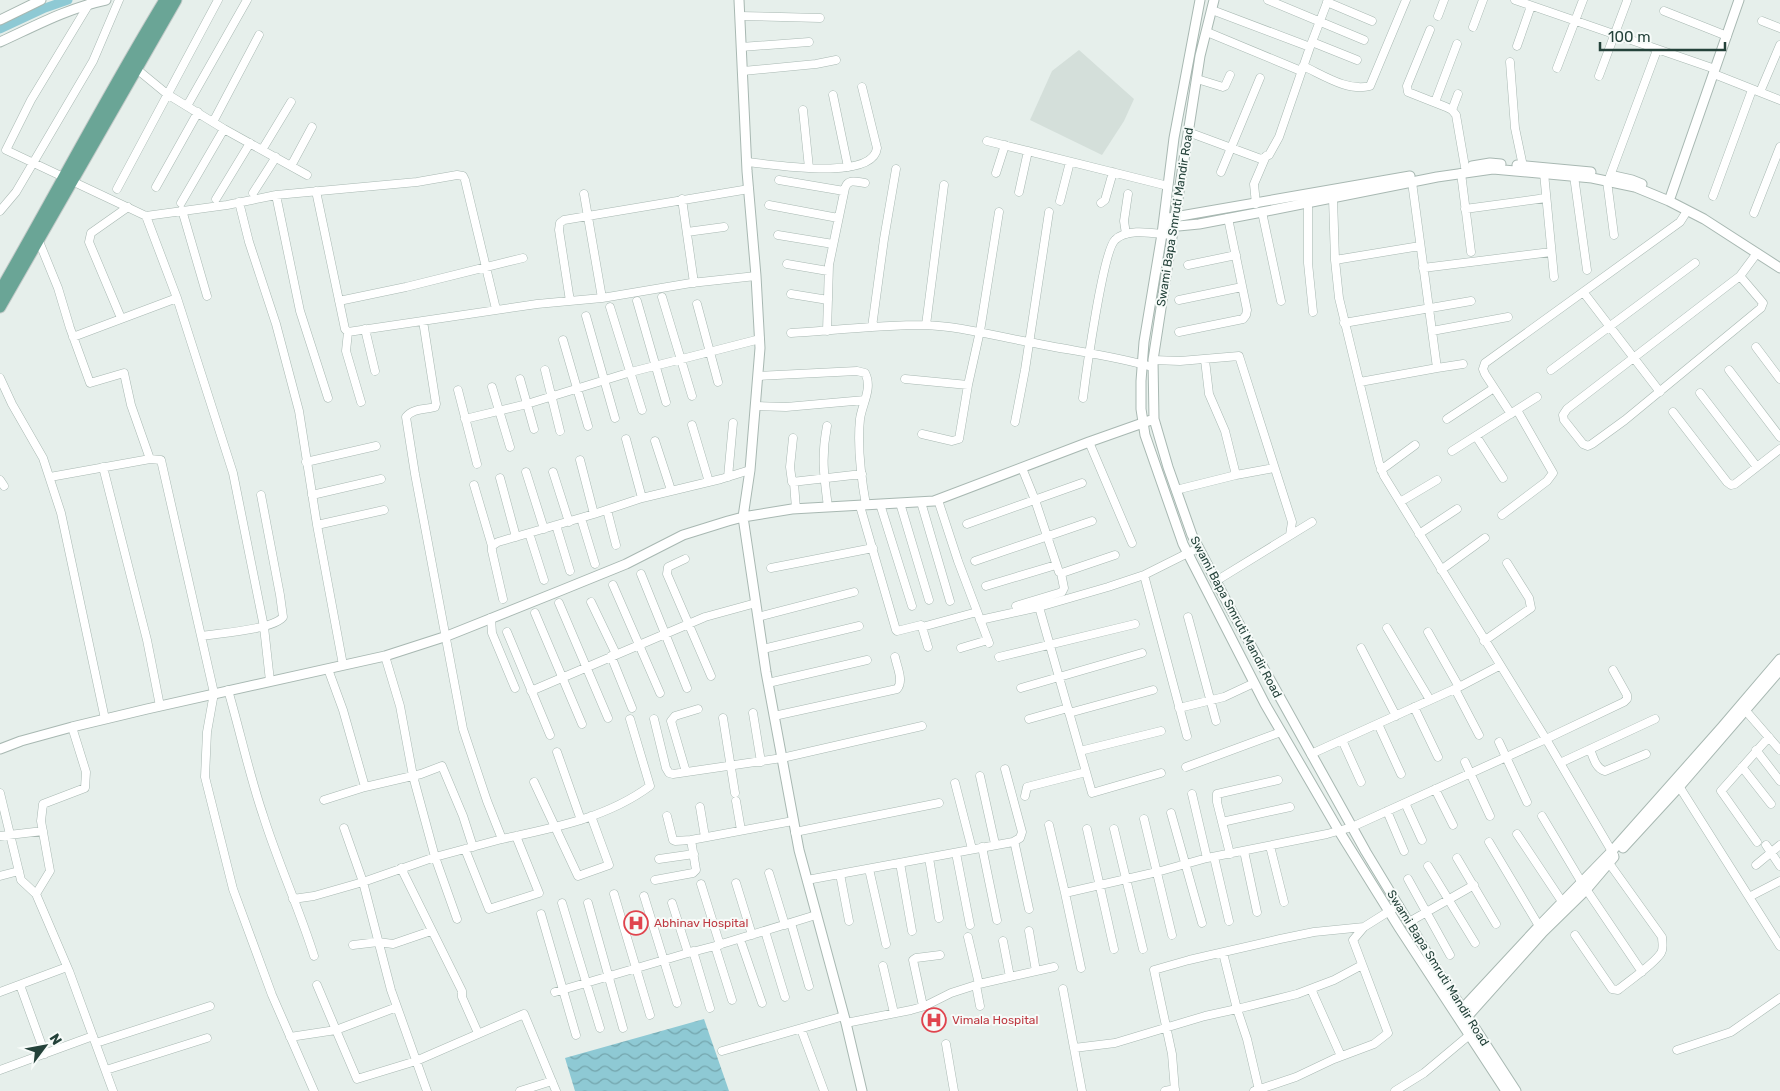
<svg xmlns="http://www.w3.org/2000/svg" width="1780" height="1091" viewBox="0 0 1780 1091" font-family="Rubik,sans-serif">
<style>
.built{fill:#d4dfda}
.water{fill:url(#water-waves)}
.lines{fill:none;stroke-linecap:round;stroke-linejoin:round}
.canal{stroke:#8ec9d4;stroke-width:9}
.minor-casing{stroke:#a8b8b2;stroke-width:9}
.tertiary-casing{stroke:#a8b8b2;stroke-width:11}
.primary-casing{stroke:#c2cac8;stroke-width:13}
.minor{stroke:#fff;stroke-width:8}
.tertiary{stroke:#fff;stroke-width:9}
.primary{stroke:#6aa596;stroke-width:11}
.labels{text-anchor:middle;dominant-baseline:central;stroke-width:4;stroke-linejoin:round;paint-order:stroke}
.street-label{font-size:12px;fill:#24423a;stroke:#f7fbf9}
.health-label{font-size:12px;fill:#be3a42;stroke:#f7fbf9;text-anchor:start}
</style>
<defs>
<pattern id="water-waves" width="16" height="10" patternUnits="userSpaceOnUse" patternTransform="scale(1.25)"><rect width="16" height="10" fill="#8ec9d4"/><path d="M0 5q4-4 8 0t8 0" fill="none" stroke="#74a5ad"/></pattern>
</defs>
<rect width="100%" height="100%" fill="#e6efeb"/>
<path class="built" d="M1079,50L1134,99L1124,121L1102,155L1030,120L1052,71Z"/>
<path class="water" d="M704,1019L729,1091H575L565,1058Z"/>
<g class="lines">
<path class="canal" d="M0,29L45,8L68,0"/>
<g class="minor-casing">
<path id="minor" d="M1268,0L1364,40
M1515,0L1715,69
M1327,2L1372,21
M89,4L31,100L6,150L146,216L227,205L276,195L417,182L457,175L463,176L465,180L496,309
M1212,10L1310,47
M1664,11L1727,36
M740,16L820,18
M1438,16L1444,0
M1762,21L1780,28
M1473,27L1483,0
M1430,30L1407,86L1408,92L1446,107L1452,110L1456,115L1465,167
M1207,32L1301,71
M1312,42L1357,60
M1517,46L1531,6
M741,47L809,42
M1510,62L1515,128L1524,171
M133,66L167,94L224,129L307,175
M1303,66C1323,75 1348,92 1370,86L1406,0
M1557,68L1583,0
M743,71L816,64L836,60
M1714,74L1780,100
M1599,76L1627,1
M1197,79L1223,87L1225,86L1230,75
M1760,92L1780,45
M833,95L848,167
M1435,102L1457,44
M187,106L247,0
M803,110L809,168
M1452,110L1458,94
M213,122L259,35
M1188,132L1261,159L1269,155L1279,137L1310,47L1328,0
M987,141L1168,186
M262,150L291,102
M747,162C770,164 873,182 877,148L862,87
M291,166L312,127
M1221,172L1260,78
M996,173L1005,145
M1461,173L1471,252
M1544,173L1554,277
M1574,176L1587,270
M1610,176L1657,50
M779,180L844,191
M1607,181L1614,235
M156,187L198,112
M117,189L218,0
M316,191L345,329L348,332L537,304L602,298L691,283L756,276
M1019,192L1028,151
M253,193L276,157
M584,194L602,298
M276,195L300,311L328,398
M1713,196L1752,90
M1333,198L1335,260L1339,298L1379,463L1384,476L1546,739L1614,855
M216,199L250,143
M682,199L694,283
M1060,201L1070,162
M239,202L249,242L276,324L299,411L317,525L343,665
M181,203L224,129
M1101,203L1105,200L1113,172
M1308,203V263L1313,312
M1256,204L1254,184L1266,156
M769,205L838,218
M1465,209L1546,198
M182,210L207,296
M0,211L16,192L93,61L119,0
M1262,212L1281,301
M1754,213L1780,147
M146,216L177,298L233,473L264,627L270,681
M687,232L724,227
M1126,234L1124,221L1128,194
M778,235L833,244
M38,239L58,288L70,328L90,383L124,373L131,405L150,459L161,460L214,693L207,732L205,777L233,889L272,995L314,1091
M1335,260L1420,246
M787,264L828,271
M1188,265L1236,255
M1423,268L1551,252
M1740,276L1763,303L1761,308L1625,420L1592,444L1588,446L1583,444L1564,420L1563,415L1567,409L1740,276L1757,253
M1584,293L1660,392
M791,294L828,300
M662,297L692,396
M1179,300L1242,287
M339,301L406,287L523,258
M570,301L559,230L560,223L564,220L749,189
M637,301L666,402
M697,304L718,382
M610,307L642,410
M586,316L615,418
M121,318L89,242L91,233L128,207
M423,321L436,404L435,407C425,410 413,408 406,417L415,474L463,729L487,801L502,839C553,828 607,818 650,786L630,719
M1344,323L1471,301
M926,325L944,185
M872,327L884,239L896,169
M365,329L375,371
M827,331L829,265L845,188C848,178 857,182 865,183
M1432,331L1508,317
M348,332L346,351L361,402
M1179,332L1243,319L1246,315L1247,310L1228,218
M791,333C835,330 880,325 924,325C960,326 994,336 1029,342C1071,351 1112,355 1152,367
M73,337L177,298
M563,340L588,426
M1756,347L1780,379
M1153,360L1180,361L1239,356L1292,522L1290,535
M1205,360L1209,394L1225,431L1236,475
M1437,368L1463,364
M545,370L560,431
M1551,370L1695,263
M1729,370L1780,437
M758,376L857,371L865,373C873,388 862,404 860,419C857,447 861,477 866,505
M0,378L12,404L43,458L61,513L105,719
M520,379L534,429
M905,379L968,385
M1360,382L1437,368L1412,182
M492,387L510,447
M458,390L477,464
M1700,393L1757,467
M1083,398C1086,374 1103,251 1115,240C1128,227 1156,234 1172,235
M756,406L786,407L865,400
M1673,412L1727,482L1731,485L1735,484L1780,449
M1511,414L1485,374L1483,369L1485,363L1680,222L1687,211
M465,419L527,404L631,372L760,339
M1447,419L1494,388
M1015,422L1025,370L1049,212
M692,425L709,482
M827,426C821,457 824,477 828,507
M922,434L952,441L959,439L968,385L980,331L999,212
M1476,436L1503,478
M793,438L790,467L792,482L862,474
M626,439L642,498
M655,441L671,490
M1089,442L1132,543
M1452,451L1537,397
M580,460L594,514
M306,462L376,446
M103,467L147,640L160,706
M1022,468L1035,500L1059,572L1062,573L1115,555
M1381,470L1415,445
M526,472L544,529
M553,472L569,522
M50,477L150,459
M728,477L733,423
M500,478L516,537
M0,480L4,486
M794,483L796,509
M474,485L492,546
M1176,490L1236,475L1274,468
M312,495L381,479
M938,500L958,561L989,643
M921,502L950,601
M1400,502L1437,480
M900,503L929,600
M880,504L912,606
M860,506L896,630L897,631L921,625L922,627L977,612
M607,510L616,545
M1502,515L1547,481L1553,473L1517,410
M581,518L595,564
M967,524L1082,483
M317,525L384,510
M556,525L570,571
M529,533L544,580
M1419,534L1457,509
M685,559L668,567L667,574L711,676
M975,561L1092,521
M771,568L873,548
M1441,570L1485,538
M641,574L687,688
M1144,575L1187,736
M1216,581L1312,522
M613,585L660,693
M986,586L1056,565
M503,599L492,551V546L498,542L594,514L642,498L721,479L750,470
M591,602L616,654
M559,603L608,718
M1016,606L1062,592L1064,588L1061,573
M1039,607L1092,793L1161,773
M535,613L582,724
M758,617L854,592
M1188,617L1216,721
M491,618L492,633L515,688
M980,620L1039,607L1108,587L1144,575L1198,548
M922,627L928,647
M1387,628L1430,700
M507,632L550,735
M1428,632L1459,687
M201,636C219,633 272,630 283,617L280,595L261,495
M1484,641L1531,608L1529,598L1507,563
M961,648L988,640
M1361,648L1396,716
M763,649L859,626
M385,656L400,706L413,776L435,857L457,919
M611,656L632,708
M999,657L1135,624
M328,669L343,710L365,787L421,774L442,766L463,816L473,847
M768,683L867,660
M1021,688L1142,653
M1455,689L1479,735
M228,690C240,731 249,774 263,815C278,863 299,908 314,956
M531,691L705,617L756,603
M1414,707L1438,757
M1179,708L1224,697L1254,683
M1746,711L1780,750
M753,713L761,762
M1069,713L1153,690
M774,716L897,689C904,681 897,667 895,657
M723,718L735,793
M654,719L666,768L669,773L673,774L782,758L922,726
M1029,719L1068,708
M1378,724L1401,774
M1342,740L1361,782
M1499,742L1527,802
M1590,749C1593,757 1596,769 1605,771L1646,754
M1756,750L1780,781
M1080,751L1161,731
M557,752L581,820
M1311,754L1459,687L1499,666
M1465,762L1490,816
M1560,763L1655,719
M1186,767L1281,732
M1742,767L1771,804
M1005,769L1022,832L1020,838L1013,842
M686,772L671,721L675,716L698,709
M980,776L995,844
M534,782L578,876L609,865L591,816
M955,783L972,849
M1677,783L1780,946
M1435,789L1453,825
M0,793L21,880L36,894L69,971L113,1091
M1192,794L1207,858
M1025,796L1027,787L1086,772
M324,800L365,787
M736,801L741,830
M1405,803L1422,840
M700,807L705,837
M1387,811L1404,851
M1171,813L1202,923
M667,816L673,840L675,841L691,840
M1542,816L1582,883L1642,972
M1144,819L1172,935
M1222,822L1290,807
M1049,825L1065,893L1081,968
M1087,829L1114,949
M1114,829L1143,949
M795,832L939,803
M1517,834L1563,903
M0,836L43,831
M1489,842L1539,926
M1757,842L1721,791L1769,737
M1766,845L1780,866
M1270,846L1284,902
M982,847L997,920
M465,849L489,909L539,893L516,836
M1244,851L1257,912
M956,853L970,925
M1230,854L1217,802V794L1278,780
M1214,857L1229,921
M929,858L939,918
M1457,858L1496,924
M659,859L694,854
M900,863L912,931
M1756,865L1780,845
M1428,866L1475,943
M401,868L462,991V997L478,1033
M869,869L886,944
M769,873L785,925
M840,874L849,921
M0,876L19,871
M1408,879L1450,955
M655,880L693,873L696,870L691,840L793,821
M807,880L1013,842L1015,845L1029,909
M736,883L752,935
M701,884L720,945
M1065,893L1157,872L1207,858L1327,834L1352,827L1546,739L1624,702L1627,699V695L1613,670
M36,894L50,871L41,821L43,804L85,788L86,772L72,727
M614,894L650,1015
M644,896L677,1003
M1749,897L1780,881
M293,899L314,896L363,882L344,828
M562,903L600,1028
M588,903L623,1028
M672,903L688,953
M541,914L576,1035
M1409,922L1474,885
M791,923L809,986
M765,931L785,997
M1029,931L1036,971
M1575,935L1612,989L1618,990C1630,980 1653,965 1661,953C1664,948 1662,942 1662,937L1609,863
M968,937L979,984
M740,939L762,1003
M1003,941L1010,977
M353,945L378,942L393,944L431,931
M715,946L732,1000
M693,951L710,1008
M883,966L894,1013
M20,985L45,1054
M317,985L336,1030L397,1007
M976,985L980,1006
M1063,989L1074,1048L1115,1043L1205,1016L1237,1009L1223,953
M1311,989L1341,1056
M0,992L67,967
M555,992L688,953L715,946L816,915
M923,1006L913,960L916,958L940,955
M846,1023L911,1010L925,1006L951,993L979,984L1054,967
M801,1029L824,1091
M290,1037L336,1030L357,1079L416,1061L524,1014L556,1091
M96,1043L210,1006
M946,1044L954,1091
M1074,1048L1082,1091
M1677,1050L1731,1032L1780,998
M722,1051L844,1016
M0,1070L93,1036
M106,1070L207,1038
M1259,1090L1247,1039L1237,1009L1297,994L1334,980L1362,965
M427,1091L391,990L363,882L435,857L502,839
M520,1091L552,1081
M1165,1091L1175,1089
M1175,1091L1172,1054L1154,970L1189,960L1280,939L1314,932L1364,927
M1254,1091L1296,1077L1334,1059L1374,1044L1388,1033L1353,940L1364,927L1399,905
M1395,1091L1424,1073L1473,1032"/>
</g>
<g class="tertiary-casing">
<path id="tertiary" d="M739,0L747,171L756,276L760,348L750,470L743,517L766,672L799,850L846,1023L862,1091
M1200,0L1174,138L1162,234L1144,342L1141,381V409L1145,435L1183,544L1265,704L1339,831L1400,929L1506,1091
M1214,0L1200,56L1153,360L1154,419L1168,467L1192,535L1229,606L1366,852L1438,971L1516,1091
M0,20L41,0
M0,42C35,26 68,8 106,0
M1517,165L1591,172
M1472,166L1490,163L1501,164
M1614,176L1632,180L1642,184
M1669,201L1739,0
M1169,218L1410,176
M1168,227L1199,224L1262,212L1437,177L1493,169L1592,178L1635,187L1669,201L1704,219L1780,268
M0,749L21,741L72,727L147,709L385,656L447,636L562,590L626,564L683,535L728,521L743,517L792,509L934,501L1089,442L1154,419
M1623,848L1680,786L1780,670
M1462,1009L1539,926L1612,851L1722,727L1780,659
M1467,1017L1543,932L1586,890L1614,857"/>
</g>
<g class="primary-casing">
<path id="primary" d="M0,291C56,194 107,95 165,0
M0,307L176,0"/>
</g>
<use href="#minor" class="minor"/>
<use href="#tertiary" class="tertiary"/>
<use href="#primary" class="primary"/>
</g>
<defs>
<g id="hospital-ring" transform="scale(1.25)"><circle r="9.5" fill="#f7fbf9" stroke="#e0444e" stroke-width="1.5"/><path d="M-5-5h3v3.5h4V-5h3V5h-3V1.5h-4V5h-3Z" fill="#e0444e"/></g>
</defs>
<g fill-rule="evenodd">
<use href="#hospital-ring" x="636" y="923"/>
<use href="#hospital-ring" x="934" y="1020"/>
</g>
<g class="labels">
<g class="street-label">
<text transform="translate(1175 217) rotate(-81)">Swami Bapa Smruti Mandir Road</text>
<text transform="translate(1236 617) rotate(62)">Swami Bapa Smruti Mandir Road</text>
<text transform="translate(1438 968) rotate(58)">Swami Bapa Smruti Mandir Road</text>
</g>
<g class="health-label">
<text x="654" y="923">Abhinav Hospital</text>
<text x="952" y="1020">Vimala Hospital</text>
</g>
</g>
<g transform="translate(45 1046) rotate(58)" stroke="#f7fbf9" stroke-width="4" paint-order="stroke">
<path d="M0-4L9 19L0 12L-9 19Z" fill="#24423a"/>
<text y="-8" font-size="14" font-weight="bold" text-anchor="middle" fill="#24423a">N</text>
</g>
<path d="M1600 42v8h125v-8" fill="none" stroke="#24423a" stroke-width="2.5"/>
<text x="1608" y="42" font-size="15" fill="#24423a" stroke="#f7fbf9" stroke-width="4" paint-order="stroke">100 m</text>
</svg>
